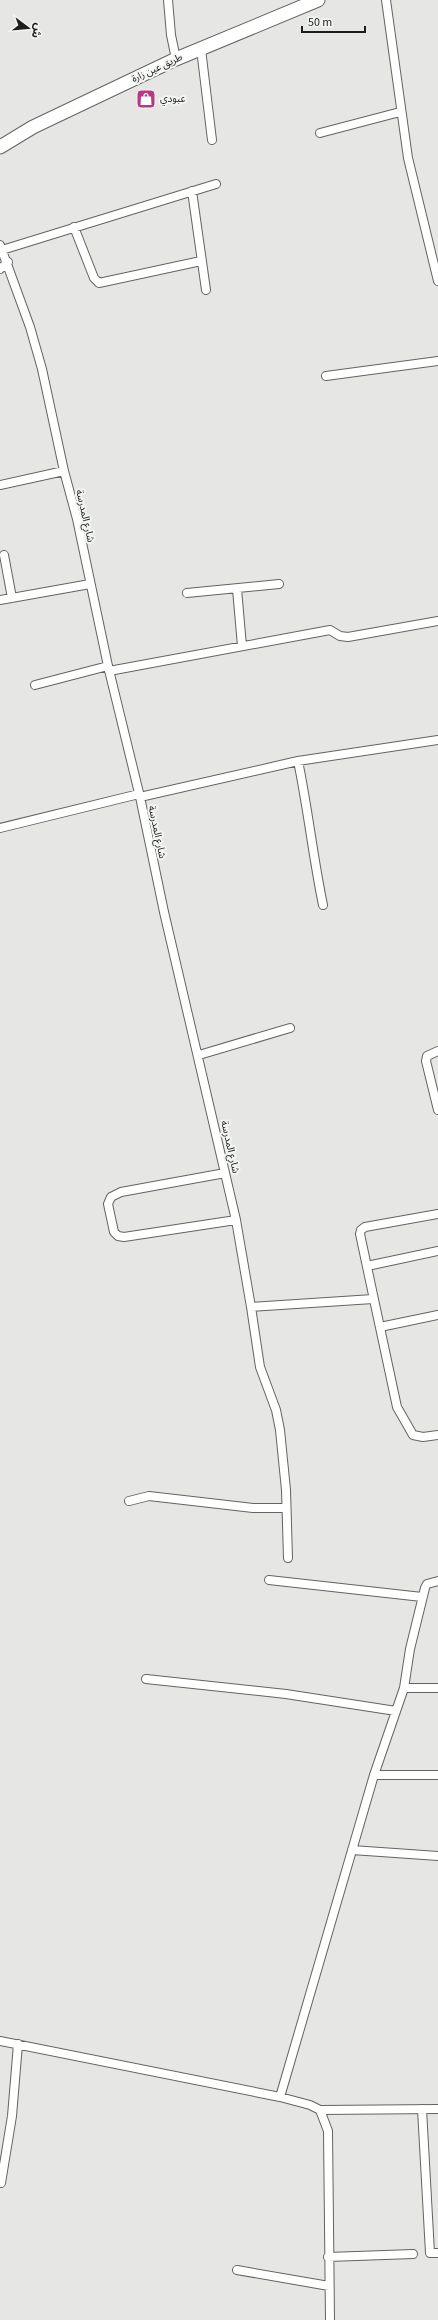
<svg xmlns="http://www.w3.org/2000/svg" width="438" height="2320" viewBox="0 0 438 2320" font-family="'Source Sans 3','Noto Sans Arabic',sans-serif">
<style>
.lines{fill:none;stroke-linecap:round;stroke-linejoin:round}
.minor-casing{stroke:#636462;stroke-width:10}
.primary-casing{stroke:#636462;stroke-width:15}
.minor{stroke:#fff;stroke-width:8}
.primary{stroke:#fff;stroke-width:13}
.labels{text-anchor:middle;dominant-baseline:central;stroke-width:4;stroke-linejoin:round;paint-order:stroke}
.street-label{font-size:10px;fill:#1c1d1c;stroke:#f3f5f2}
.poi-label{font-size:10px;fill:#1c1d1c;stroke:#f3f5f2;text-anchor:start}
</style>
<rect width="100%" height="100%" fill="#e6e7e4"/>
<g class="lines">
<g class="minor-casing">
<path id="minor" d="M168,0L171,35L176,59
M386,0L408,158L438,281
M201,49L212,140
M320,133L400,112
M192,191L206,290
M74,227L94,278L99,283L201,261
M0,245L30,327L42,369L64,471L77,519L108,666L140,797L164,912L236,1220L251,1307L373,1299
M2,250L216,184
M0,269L8,262
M326,376L438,361
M0,485L64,471
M4,555L12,598
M237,589L242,646
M187,593L279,584
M0,600L90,584
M109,671L330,630L340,636L348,637L438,621
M35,685L108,666
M298,761C308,809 313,857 323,905
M140,797L298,761L438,740
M0,828L139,794
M438,1051L427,1056L426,1061L438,1110
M199,1055L290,1028
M225,1173L121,1192L111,1197L108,1204L114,1232L118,1236L124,1237L236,1220
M438,1214L365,1227L361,1230L360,1234L397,1407L413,1435L423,1437L438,1435
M367,1266L438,1251
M251,1307L260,1367L276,1410L280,1430L286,1490L288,1558
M380,1327L438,1315
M129,1501L149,1496L253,1508H286
M269,1580L422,1597
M146,1679L286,1694L396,1711
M404,1688H438
M374,1775H438
M352,1850L438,1856
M0,2041L280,2097L310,2105L320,2110L328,2131L330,2320
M280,2097L374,1775L404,1688L410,1649L425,1588L427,1584L438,1581
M422,2109L430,2253H438
M320,2110L438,2109
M1,2183L12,2116L18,2044
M328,2257L413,2254
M237,2270L329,2286"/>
</g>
<g class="primary-casing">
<path id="primary" d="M0,147L33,127L176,59L318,0"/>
</g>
<use href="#minor" class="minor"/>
<use href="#primary" class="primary"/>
</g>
<defs>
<g id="shop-square" transform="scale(1)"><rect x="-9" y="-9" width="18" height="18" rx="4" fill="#b73884" stroke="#f3f5f2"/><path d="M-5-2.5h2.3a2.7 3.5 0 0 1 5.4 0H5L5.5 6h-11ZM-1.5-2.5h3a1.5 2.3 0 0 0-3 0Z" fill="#fff"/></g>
</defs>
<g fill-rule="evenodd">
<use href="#shop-square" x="146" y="99"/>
</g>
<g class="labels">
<g class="street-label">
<text transform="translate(157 68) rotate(-25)">طريق عين زارة</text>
<text transform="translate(85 516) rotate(77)">شارع المدرسة</text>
<text transform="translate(157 832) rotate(78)">شارع المدرسة</text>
<text transform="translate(230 1147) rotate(77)">شارع المدرسة</text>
</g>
<g class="poi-label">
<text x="160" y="99">عبودي</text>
</g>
</g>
<g transform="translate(28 28) rotate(106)" stroke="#f3f5f2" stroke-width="3" paint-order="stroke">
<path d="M0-3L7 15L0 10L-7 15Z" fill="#1c1d1c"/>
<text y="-6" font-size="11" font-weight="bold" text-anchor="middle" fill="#1c1d1c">ش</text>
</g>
<path d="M302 26v6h63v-6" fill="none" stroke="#1c1d1c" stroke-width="2"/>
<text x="308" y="26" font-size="12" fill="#1c1d1c" stroke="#f3f5f2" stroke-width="3" paint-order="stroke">50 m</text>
</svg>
